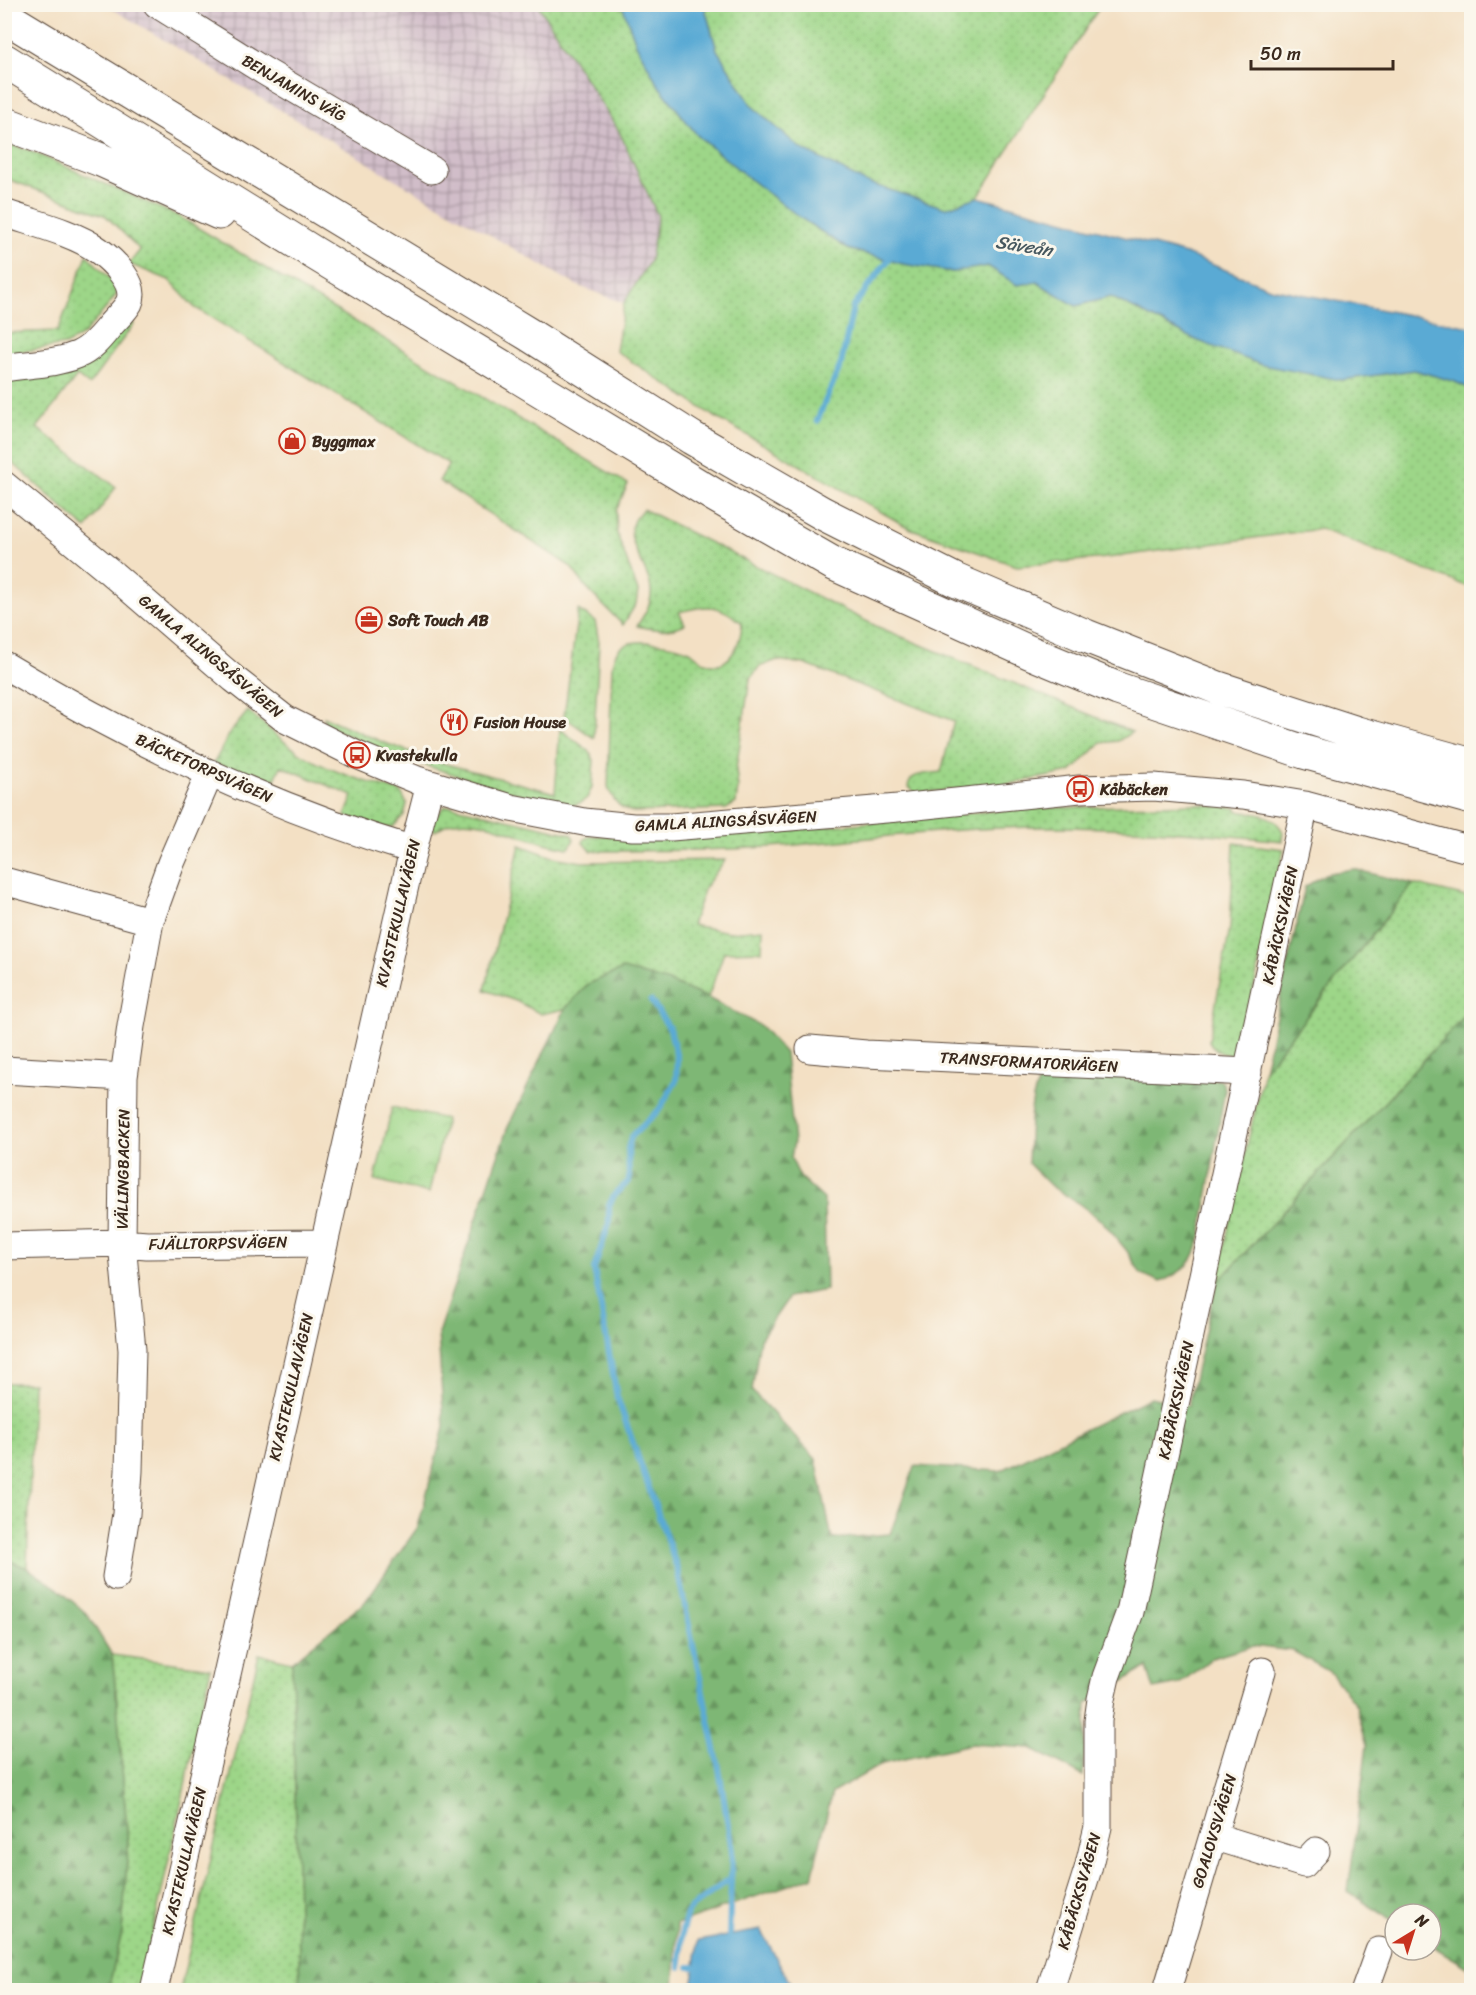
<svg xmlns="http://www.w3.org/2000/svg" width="1476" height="1995" viewBox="0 0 1476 1995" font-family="Sriracha,sans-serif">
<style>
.industrial{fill:url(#industrial-grid)}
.grass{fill:url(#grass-dots);stroke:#6c8053;stroke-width:1.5}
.forest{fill:url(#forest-firs);stroke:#5c7049;stroke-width:1.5}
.park{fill:url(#park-crowns);stroke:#6c8053;stroke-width:1.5}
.water{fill:#5aaad4;stroke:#4a6a79;stroke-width:1.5}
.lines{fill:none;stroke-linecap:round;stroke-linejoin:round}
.stream{stroke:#5aaad4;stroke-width:6}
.minor-casing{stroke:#574537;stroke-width:29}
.highway-casing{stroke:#574537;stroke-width:35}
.minor{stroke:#fff;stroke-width:27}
.highway{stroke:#fff;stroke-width:33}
.labels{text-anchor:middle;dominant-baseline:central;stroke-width:6;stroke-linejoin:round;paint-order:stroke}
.street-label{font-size:16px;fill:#3b2a1e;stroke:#fbf7ec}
.poi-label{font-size:16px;font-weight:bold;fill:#3b2a1e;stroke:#fbf7ec;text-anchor:start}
.water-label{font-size:18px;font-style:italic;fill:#46575e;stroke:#fbf7ec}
</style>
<defs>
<pattern id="industrial-grid" width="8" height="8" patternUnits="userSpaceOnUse" patternTransform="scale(1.5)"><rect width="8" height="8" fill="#d1bdc9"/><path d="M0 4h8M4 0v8" fill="none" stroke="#ab9aa3"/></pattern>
<pattern id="grass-dots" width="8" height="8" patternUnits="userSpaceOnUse" patternTransform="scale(1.5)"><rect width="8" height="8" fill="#9dd688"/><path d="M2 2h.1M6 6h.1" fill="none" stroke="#88b875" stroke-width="1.8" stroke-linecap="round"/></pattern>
<pattern id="forest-firs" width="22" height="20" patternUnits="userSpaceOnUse" patternTransform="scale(1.5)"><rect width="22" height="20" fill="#7eb774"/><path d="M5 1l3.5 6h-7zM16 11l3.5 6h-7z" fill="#68955f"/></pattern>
<pattern id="park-crowns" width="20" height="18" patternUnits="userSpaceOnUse" patternTransform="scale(1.5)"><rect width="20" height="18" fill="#9dd688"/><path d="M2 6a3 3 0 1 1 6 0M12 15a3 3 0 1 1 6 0" fill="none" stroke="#88b875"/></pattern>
</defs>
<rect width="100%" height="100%" fill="#fbf7ec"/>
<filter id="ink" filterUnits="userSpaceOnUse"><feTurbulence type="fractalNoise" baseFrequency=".0167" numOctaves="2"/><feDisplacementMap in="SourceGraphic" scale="12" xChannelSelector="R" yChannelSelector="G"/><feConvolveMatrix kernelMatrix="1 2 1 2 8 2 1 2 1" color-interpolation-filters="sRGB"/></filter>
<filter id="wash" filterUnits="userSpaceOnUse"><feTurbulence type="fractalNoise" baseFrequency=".008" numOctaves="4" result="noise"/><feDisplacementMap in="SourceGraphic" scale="24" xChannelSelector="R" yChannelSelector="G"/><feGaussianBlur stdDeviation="1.35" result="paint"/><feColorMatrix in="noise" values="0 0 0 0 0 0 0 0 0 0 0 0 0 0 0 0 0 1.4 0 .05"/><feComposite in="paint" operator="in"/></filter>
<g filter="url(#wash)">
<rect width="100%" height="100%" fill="#f3e0c4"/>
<path class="industrial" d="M106,5H538L619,131L658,216L650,261L624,303L576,285L403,184Z"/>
<path class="grass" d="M538,5H622L637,46L659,86L697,135L751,180L802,219L848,249L903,264L952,272L988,266L1017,285L1037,282L1076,306L1111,297L1196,340L1341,380L1414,370L1453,381L1471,389V588L1320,529L1107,558L1017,566L909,528L712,415L616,351L624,303L650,261L658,216L619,131Z
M704,5H1101L978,197L945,208L865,182L800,148L752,106L717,50Z
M4,143L28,150L178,216L628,484L616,511L617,534L638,591L636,604L623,625L590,592L570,566L439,481L449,464L194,307L169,280L129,264L140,250L106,216L5,178Z
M87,255L117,286L116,295L108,306L83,335L65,345L5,354L4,333L58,331Z
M129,321L134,324L89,385L77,376L37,428L116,487L86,529L5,456L4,380Z
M643,509L878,627L1132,732L1118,741L1101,743L1071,772L997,786L915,793L908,786C910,772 928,774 941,772L954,721L804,664L777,660L759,667L750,679L736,769L738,788L736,803L726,809L634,812C619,809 614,801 608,788L612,665C614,657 616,650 623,646C635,637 677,645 690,651C695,654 700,660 705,662C730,673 741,642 742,623C718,603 708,605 679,612L685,624C668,632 654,630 637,626C642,618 648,610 650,601C658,574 621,545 634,520C636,516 640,513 643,509Z
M578,610L595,621L599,642L594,738L564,717Z
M248,711C264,724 279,739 296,750C327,772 366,781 401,792L407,804L404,815L393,827L382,828L345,816L353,796L281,766L272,786L214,763L230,733Z
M324,717L385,743L446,764L555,793L560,729L589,751L594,760L592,787L587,798L580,803L570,806L511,792L388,754L324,724Z
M1194,804L1237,808V811C1256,814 1274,813 1283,832L1282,841C1181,830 1079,823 978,829C902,833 827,844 751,848C698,851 645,851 592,851L583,843L584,839L591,836L788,830L1016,809Z
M451,806L571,834L574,839L570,847L568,848C557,846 546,844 535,840C505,832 464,808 435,831L431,825L433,819L444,807Z
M1234,843L1284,849L1240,1051C1227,1058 1216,1053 1209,1041L1230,927Z
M520,845L553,857L582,862L725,860L705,887L692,925L729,932L763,929L762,951L724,952L708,998L669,982L588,984L565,1009L541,1014L516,1001L485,990Z
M1413,884L1471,898V1009L1216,1284L1264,1070Z
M4,1383H33L27,1568L5,1559Z
M259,1654L292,1662L300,1990H180Z
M112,1655L211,1668L140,1990H108L122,1932L128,1845L117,1704Z"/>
<path class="forest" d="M1353,869L1413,884L1264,1070L1305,887L1325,874Z
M623,969L669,982L708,998L761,1026L785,1053L794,1142L791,1158L800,1177L824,1199L826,1290L789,1297L760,1339L752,1391L816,1459L832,1539L890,1534L915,1466L1000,1471L1151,1397L1188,1406L1216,1284L1471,1009V1966L1467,1967L1431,1945V1914H1395V1922L1348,1892L1367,1745L1356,1705L1330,1672L1293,1651L1252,1646L1212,1658L1179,1684L1154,1689L1147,1667L1087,1703L1083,1776L1031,1748L971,1744L882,1764L832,1793L812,1877L677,1924L674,1990H300L292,1662L365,1602L418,1527L444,1427L438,1333L507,1129L565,1009L588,984Z
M1043,1074L1221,1080L1225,1088L1201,1236C1193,1265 1187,1269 1161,1282L1141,1274L1127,1251L1103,1222L1078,1203L1051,1186L1028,1163C1030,1135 1027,1098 1043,1074Z
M5,1559L27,1568L57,1588L87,1614L112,1655L117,1704L128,1845L122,1932L108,1990H5Z"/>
<path class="park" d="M392,1107L446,1119L429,1193L375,1180Z"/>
<path class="water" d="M622,5H704L717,50L752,106L800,148L865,182L945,208L978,197L1186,254L1270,288L1471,327V389L1453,381L1414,370L1341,380L1262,365L1196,340L1111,297L1076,306L1037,282L1017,285L988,266L953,272L903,264L848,249L802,219L751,180L697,135L659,86L637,46Z
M761,1930L794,1990H692L698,1941Z"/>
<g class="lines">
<path class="stream" d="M817,421L841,364L853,307L892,255
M651,1001L670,1029L677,1059L676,1081L659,1110L631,1137L628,1148L629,1181L615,1194L609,1205V1223L594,1269L617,1397L677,1568L719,1768L732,1851L729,1936
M680,1967L682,1931L688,1910L731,1878
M689,1967H695"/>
</g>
</g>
<g filter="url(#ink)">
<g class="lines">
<g class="minor-casing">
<path id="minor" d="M157,4L264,71L432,170
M4,213C33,223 75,233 98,250C112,260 138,284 129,303C124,312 114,320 108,328C100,338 90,350 77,355C55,364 28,364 4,368
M4,485L109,571L234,679L285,719L357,755L417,780L511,808L584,822L633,827H671L898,808L1080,789L1154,787L1243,795L1305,805L1472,850
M4,665C133,742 270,807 413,850
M4,881L150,921
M810,1049L866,1054L1248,1072
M4,1070L124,1077
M4,1246L122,1243L147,1245L323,1243
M116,1577L126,1514L129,1471L132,1350L122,1243L124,1077L131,1026L150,921L171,863L210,773
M1213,1836L1304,1864L1316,1851
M154,1990L209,1754L413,850L430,784
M1050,1990L1088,1869L1098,1827V1721L1101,1699L1106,1677L1130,1612L1305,805
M1167,1990L1262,1671
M1365,1990L1379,1951"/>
</g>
<g class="highway-casing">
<path id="highway" d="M4,16L528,334L692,438L822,513L955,580L1086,636L1218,688L1357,733L1472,765
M4,60L314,253L714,495L834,564L1029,652L1118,689L1304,752L1472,798
M4,123L101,160L219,213"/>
</g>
<use href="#minor" class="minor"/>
<use href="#highway" class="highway"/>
</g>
</g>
<defs>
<g id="shop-ring" transform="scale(1.35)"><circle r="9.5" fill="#fbf7ec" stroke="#c8321e" stroke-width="1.5"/><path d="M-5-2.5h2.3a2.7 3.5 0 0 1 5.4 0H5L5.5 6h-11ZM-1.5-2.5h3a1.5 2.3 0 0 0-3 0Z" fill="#c8321e"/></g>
<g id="office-ring" transform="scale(1.35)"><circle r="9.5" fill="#fbf7ec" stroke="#c8321e" stroke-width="1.5"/><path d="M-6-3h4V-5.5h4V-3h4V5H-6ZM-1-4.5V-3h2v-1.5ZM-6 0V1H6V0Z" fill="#c8321e"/></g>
<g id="restaurant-ring" transform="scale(1.35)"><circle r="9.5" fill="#fbf7ec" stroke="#c8321e" stroke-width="1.5"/><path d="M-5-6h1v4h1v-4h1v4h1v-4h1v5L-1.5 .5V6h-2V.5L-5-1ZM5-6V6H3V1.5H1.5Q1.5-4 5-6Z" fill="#c8321e"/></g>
<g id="bus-ring" transform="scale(1.35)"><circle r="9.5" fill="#fbf7ec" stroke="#c8321e" stroke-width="1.5"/><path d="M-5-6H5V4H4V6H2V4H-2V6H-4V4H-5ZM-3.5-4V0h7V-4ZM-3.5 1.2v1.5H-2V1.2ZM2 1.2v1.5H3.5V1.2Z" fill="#c8321e"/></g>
</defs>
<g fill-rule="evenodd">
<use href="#shop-ring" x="292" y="441"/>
<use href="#office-ring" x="369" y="620"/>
<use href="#restaurant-ring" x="454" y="722"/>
<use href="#bus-ring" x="357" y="755"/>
<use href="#bus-ring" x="1080" y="789"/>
</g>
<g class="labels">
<g class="street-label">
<text transform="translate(294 88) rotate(30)">BENJAMINS VÄG</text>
<text transform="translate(211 656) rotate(40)">GAMLA ALINGSÅSVÄGEN</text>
<text transform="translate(204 768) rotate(24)">BÄCKETORPSVÄGEN</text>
<text transform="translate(726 821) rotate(-3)">GAMLA ALINGSÅSVÄGEN</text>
<text transform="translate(398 913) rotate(-77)">KVASTEKULLAVÄGEN</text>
<text transform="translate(1280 925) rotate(-78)">KÅBÄCKSVÄGEN</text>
<text transform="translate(1029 1062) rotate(3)">TRANSFORMATORVÄGEN</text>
<text transform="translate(123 1169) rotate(-89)">VÄLLINGBACKEN</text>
<text transform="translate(218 1243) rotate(-1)">FJÄLLTORPSVÄGEN</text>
<text transform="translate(291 1387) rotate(-77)">KVASTEKULLAVÄGEN</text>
<text transform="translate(1176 1400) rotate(-78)">KÅBÄCKSVÄGEN</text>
<text transform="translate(1214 1831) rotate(-73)">GOALOVSVÄGEN</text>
<text transform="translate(184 1861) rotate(-77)">KVASTEKULLAVÄGEN</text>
<text transform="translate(1079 1891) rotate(-74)">KÅBÄCKSVÄGEN</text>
</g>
<g class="poi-label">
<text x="312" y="441">Byggmax</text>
<text x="388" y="620">Soft Touch AB</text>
<text x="474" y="722">Fusion House</text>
<text x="376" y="755">Kvastekulla</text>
<text x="1100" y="789">Kåbäcken</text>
</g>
<g class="water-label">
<text transform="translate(1024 246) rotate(9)">Säveån</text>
</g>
</g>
<rect width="1476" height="1995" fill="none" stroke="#fbf7ec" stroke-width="24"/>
<g transform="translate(1413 1932) rotate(38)"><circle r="28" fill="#fbf7ec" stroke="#aea59a" stroke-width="1.5"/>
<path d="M0-4.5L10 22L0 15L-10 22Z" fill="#c8321e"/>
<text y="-9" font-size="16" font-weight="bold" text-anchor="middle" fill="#3b2a1e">N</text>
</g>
<path d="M1251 60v9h142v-9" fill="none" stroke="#3b2a1e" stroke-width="3"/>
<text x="1260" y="60" font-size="18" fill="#3b2a1e" stroke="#fbf7ec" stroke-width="4.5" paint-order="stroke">50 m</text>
</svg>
